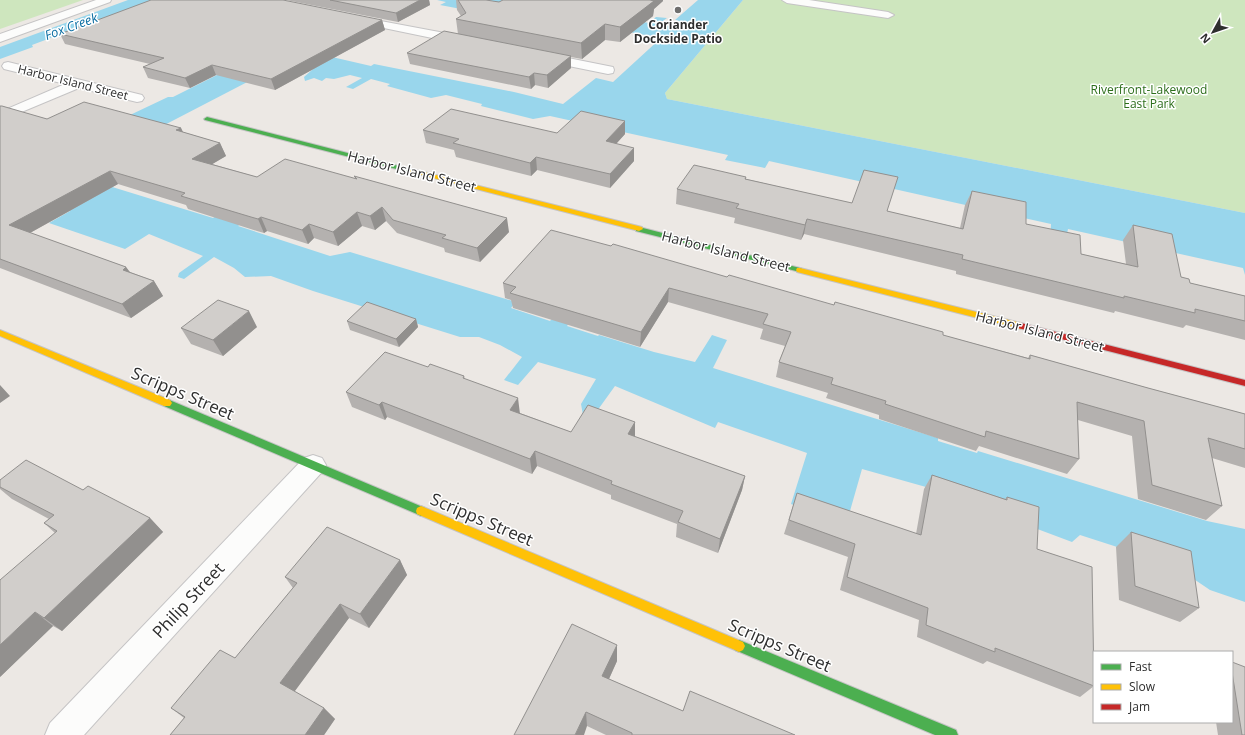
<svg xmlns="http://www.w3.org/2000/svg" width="1245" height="735" viewBox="0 0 1245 735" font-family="'Open Sans',sans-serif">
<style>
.green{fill:#cee6be}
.water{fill:#99d6ec}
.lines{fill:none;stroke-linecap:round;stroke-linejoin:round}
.street-casing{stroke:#c5c4c5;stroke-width:2}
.fast-casing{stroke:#c5c4c5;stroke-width:2}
.slow-casing{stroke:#c5c4c5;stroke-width:2}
.jam-casing{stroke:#c5c4c5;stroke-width:2}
.street{fill:#fcfcfb;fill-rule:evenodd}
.fast{fill:#4caf50;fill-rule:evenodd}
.slow{fill:#ffc107;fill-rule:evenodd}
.jam{fill:#c62828;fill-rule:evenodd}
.wall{fill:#b4b1af}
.shaded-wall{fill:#92908e}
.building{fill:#d1cecb;stroke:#92908e}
.poi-dot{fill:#706f6e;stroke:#fff;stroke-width:1.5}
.labels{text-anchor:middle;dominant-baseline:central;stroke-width:3;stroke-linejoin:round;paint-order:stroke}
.far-poi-label{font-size:12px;font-weight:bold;fill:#2e2e2e;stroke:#fff}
.far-street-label{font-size:12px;fill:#2e2e2e;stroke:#fff}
.far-park-label{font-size:12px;fill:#2c6e1b;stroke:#fff}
.far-water-label{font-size:13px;font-style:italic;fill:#0d6fa3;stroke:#fff}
.street-label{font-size:14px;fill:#2e2e2e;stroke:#fff}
.near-street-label{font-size:17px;fill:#2e2e2e;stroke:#fff}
</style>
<rect width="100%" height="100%" fill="#ece8e4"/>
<path class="green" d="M0,0H83L0,29Z
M743,0H1245V213L667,99L665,93Z"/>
<path class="water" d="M128,0H152L293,48L371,66L374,64L514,92L563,104L596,78L613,82L661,38L629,32L525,21L440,5L446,2L437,0H524L649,23L656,17L667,18L659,24L674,27L680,21L675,20L698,0H743L665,93L667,99L1245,213V275L1243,268L1068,229L1065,244L1050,242L1051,224L769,161L765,168L725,160L728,155L550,116L533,119L481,106L482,104L446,95L431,98L387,86L390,84L371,79L353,89L346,87L362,78L350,75L334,79L326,78L322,81L314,78L305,81L304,77L313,69L284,63L70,174L213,218L220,213L245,221L238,226L330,256L350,252L516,302L511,308L550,321L559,310L575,314L567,326L598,336L599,335L654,352L695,362L712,335L727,340L713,368L938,438V441L977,453L978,451L1207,521L1245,529V602L1210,590L1173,565L1080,535L1072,542L926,487L862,469L846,525L791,504L807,453L718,422L715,428L615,386L597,411L583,415L581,404L596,379L538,362L518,385L504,380L522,357L500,345L479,337H460L313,291L271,276L245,277L234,268L214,257L184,279L178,277L179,273L203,256L149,234L125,249L49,223L70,211L24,195L130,115L168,97H173L235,66L69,31L32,45L33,47L0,59V47Z"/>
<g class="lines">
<g class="street-casing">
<path id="street" d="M96,0H111L110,2L0,42V34Z
M782,0H809L888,12L894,15L888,18L787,3Z
M354,16L466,37L470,38L472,41L470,44L466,45L350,21L348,19L350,17Z
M543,53L613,67L614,70L613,73L608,74L539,60L537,57L539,54Z
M8,62L142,95L144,98L142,101L137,102L79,88L0,121V112L65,84L4,69L2,66L4,63Z
M313,455L322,458L326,465L322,472L84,735H45L50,723L304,458Z"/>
</g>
<g class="fast-casing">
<path id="fast" d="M207,117L414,170L415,171L412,173L205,120L204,119Z
M636,227H639L800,268L804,270L800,272L636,231Z
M167,399L425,508L426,511L425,514L421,516L417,514L164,406L162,403L164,400Z
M739,640L956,730L958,735H935L735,650L733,646L735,642Z"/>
</g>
<g class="slow-casing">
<path id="slow" d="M412,169L642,227L643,229L639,231L410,172L409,171Z
M797,268H800L1021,323L1025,326L1021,329L797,272L796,270Z
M0,330L170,400L172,403L170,406H164L0,336Z
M421,506L743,642L745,646L743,650L739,652L735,650L417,514L416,511L417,508Z"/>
</g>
<g class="jam-casing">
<path id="jam" d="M1021,323L1245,380V386L1018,328L1017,326L1018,324Z"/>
</g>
<use href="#street" class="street"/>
<use href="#fast" class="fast"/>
<use href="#slow" class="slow"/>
<use href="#jam" class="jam"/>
</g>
<path class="wall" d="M286,0H429L430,5L398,22Z
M456,0H486L499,2L503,0H663V1L654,9L653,16L620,42L605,40L582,59L571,57V68L548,88L535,85L531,89L410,64L407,53L458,34L456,19L461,16L457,10Z
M382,20L385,30L275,90L216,75L190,88L148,78L143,67L150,64L65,44L60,34Z
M0,106L47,119L181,128L183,132L220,143L226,156L212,164L257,177L355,178L354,176L509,232L480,262L445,252L444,248L397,233L386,221L375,230L362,226L338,246L314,238L308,244L267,231L264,233L257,231L188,209L186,205L118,184L30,233L126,267L130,272L154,281L163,296L131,318L0,268Z
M625,121V134L616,144L634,161L610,188L537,170L531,176L456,157L454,150L426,143L423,130L557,133Z
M746,177V179L960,228L965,205L972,191L1026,224L1081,254L1126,264L1123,240L1133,225L1181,277L1190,283L1245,296V340L1186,325L1183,328L1115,311L1114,313L956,274V271L804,234L801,240L734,223L735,218L676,204L677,189Z
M611,246L1028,358L1030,355L1148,388L1245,414V468L1212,458L1222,506L1206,520L1138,499L1132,436L1078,420L1079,459L1067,474L979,446L976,451L879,419V415L826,398L828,393L776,377L779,362L785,346L760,339L763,329L668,302L640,347L513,308L511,300L505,298L503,283Z
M416,319L418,327L399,347L350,330L347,321Z
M257,327L223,356L191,344L181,328Z
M428,367L464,376L465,379L520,413L571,432L635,422V437L745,476L742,490L718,553L676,537L677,524L611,499V495L537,466L532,474L387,417L385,420L352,407L346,392Z
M932,475L1005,499L1007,497L1037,549L1094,668V686L1080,697L987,661L983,664L917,637L919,620L840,590L848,557L784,534L797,493L916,534L924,489Z
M0,480L83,490L150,518L163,532L62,631L53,626L0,677L55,533L44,523L49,519L12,499L0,489Z
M1131,532L1199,608L1180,622L1119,600L1116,547Z
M400,560L407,575L369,628L349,618L294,691L324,708L335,719L324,735H170L184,718L171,708L235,658L293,588L285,577Z
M617,645V661L609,679L683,711L795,735H606L587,726L514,735Z
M1232,662L1245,735H1218L1216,722H1232Z"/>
<path class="shaded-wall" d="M420,0H429L430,5L398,22L396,13Z
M647,0H663V1L654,9L653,16L620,42V27Z
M382,20L385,30L275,90L271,79Z
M605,24V40L582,59L581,43Z
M571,56V68L548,88L547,75Z
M212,65L216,75L190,88L185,78Z
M534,73L535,85L531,89L529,77Z
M625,121V134L606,155V141Z
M181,128L187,141L176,130Z
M220,143L226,156L199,172L192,159Z
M634,148V161L610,188V174Z
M536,157L537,170L531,176L530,163Z
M110,171L118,184L19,239L9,225Z
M382,207L386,221L375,230L370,216Z
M357,212L362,226L338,246L333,232Z
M261,217L267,231L264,233L258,219Z
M507,218L509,232L480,262L477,248Z
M807,219L804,234L801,240L805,225Z
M309,224L314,238L308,244L302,230Z
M126,267L136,281L123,270Z
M154,281L163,296L131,318L122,304Z
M669,288L668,302L640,347L641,332Z
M249,311L257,327L223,356L213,340Z
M416,319L418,327L399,347L396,339Z
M0,385L10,396L0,403Z
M518,398L520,414L510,410Z
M382,402L387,417L385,420L379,405Z
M635,422V437L628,434Z
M535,451L537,466L532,474L530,459Z
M745,476L742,490L718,553L720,539Z
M150,518L163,532L62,631L44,618Z
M400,560L407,575L369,628L360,614Z
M340,604L349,618L292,695L280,683Z
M35,612L53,626L0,677V645Z
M617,645V661L603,692L602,676Z
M324,708L335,719L324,735H305Z
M586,712L587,726L584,735H575Z"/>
<path class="building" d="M151,0H283L382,20L271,79L212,65L185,78L143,67L164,58L60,34Z
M330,0H420L396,13Z
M458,0H486L499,2L503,0H650L654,1L620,27L605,24L581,43L456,19L466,13Z
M444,31L571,56L547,75L534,73L529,77L407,53Z
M84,102L181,128L176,130L220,143L192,159L257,177L285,159L357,179L354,176L507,218L477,248L442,238L446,235L393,220L382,207L370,216L357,212L333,232L309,224L302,230L261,217L258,219L251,217L181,196L185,193L110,171L9,225L126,267L123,270L154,281L122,304L0,259V106H2L47,119Z
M451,109L557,133L581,111L625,121L606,141L634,148L610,174L536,157L530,163L453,143L459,139L423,130Z
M694,165L746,177L745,179L852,203L864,170L898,177L887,211L963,229L972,191L1026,202V224L1080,235L1081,254L1138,267L1133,225L1172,234L1181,277L1189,279L1190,283L1245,296V321L1195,309V313L1124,296V298L962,259L963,255L807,219L805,225L736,208L739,204L677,189Z
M551,230L611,246L613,244L727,277L729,275L834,305L835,302L943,332V335L1030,359V355L1148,388L1245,414V449L1208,438L1222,506L1152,485L1144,421L1077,402L1079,459L986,431L985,437L885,404L886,401L831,384L833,378L779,362L791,332L763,324L768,314L669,288L641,332L510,293L516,287L503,283Z
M218,300L249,311L213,340L181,328Z
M367,302L416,319L396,339L347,321Z
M385,352L428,367L430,364L464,376L463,378L518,398L510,410L571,432L588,405L635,422L628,434L745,476L720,539L678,522L683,511L611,484L612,481L535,451L530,459L382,402L379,405L346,392Z
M26,460L83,490L88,486L150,518L44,618L35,612L0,645V580L57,531L44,523L54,515L0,487V480Z
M932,475L1007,500V497L1039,507L1037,549L1092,567L1094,686L995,648V652L926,625L928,608L847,577L855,544L789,520L797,493L921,535Z
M327,527L400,560L360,614L340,604L280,683L324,708L305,735H170L185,717L171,708L220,650L235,658L297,583L285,577Z
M1131,532L1191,551L1199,608L1135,586Z
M572,624L617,645L602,676L683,711L690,691L795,735H632V733L586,712L575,735H514Z
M1232,662L1245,667V735H1242L1232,672Z"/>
<circle class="poi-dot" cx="678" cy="10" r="4"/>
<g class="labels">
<g class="far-poi-label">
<text x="678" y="24">Coriander<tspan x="678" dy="14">Dockside Patio</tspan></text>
</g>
<g class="far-street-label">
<text transform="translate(73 82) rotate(14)">Harbor Island Street</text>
</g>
<g class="far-park-label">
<text x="1149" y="89">Riverfront-Lakewood<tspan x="1149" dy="14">East Park</tspan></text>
</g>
<g class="far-water-label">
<text transform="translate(71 26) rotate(-20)">Fox Creek</text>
</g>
<g class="street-label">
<text transform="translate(412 171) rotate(14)">Harbor Island Street</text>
<text transform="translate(726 251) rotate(14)">Harbor Island Street</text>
<text transform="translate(1040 331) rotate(14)">Harbor Island Street</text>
</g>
<g class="near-street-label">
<text transform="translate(183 393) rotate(23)">Scripps Street</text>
<text transform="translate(482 519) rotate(23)">Scripps Street</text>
<text transform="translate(188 600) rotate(-47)">Philip Street</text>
<text transform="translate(780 645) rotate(23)">Scripps Street</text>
</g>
</g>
<rect x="1093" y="651" width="140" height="72" fill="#ffffff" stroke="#ababab"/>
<rect x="1101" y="664" width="20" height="6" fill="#4caf50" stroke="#ababab"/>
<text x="1129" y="671" font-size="12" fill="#2e2e2e">Fast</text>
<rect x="1101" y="684" width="20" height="6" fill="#ffc107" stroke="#ababab"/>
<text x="1129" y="691" font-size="12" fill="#2e2e2e">Slow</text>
<rect x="1101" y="704" width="20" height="6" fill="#c62828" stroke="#ababab"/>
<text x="1129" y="711" font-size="12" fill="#2e2e2e">Jam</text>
<g transform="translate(1213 32) rotate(230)" stroke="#ffffff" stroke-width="3" paint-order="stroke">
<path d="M0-3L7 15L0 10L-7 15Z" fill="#2e2e2e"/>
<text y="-6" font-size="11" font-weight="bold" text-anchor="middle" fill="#2e2e2e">N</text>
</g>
</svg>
